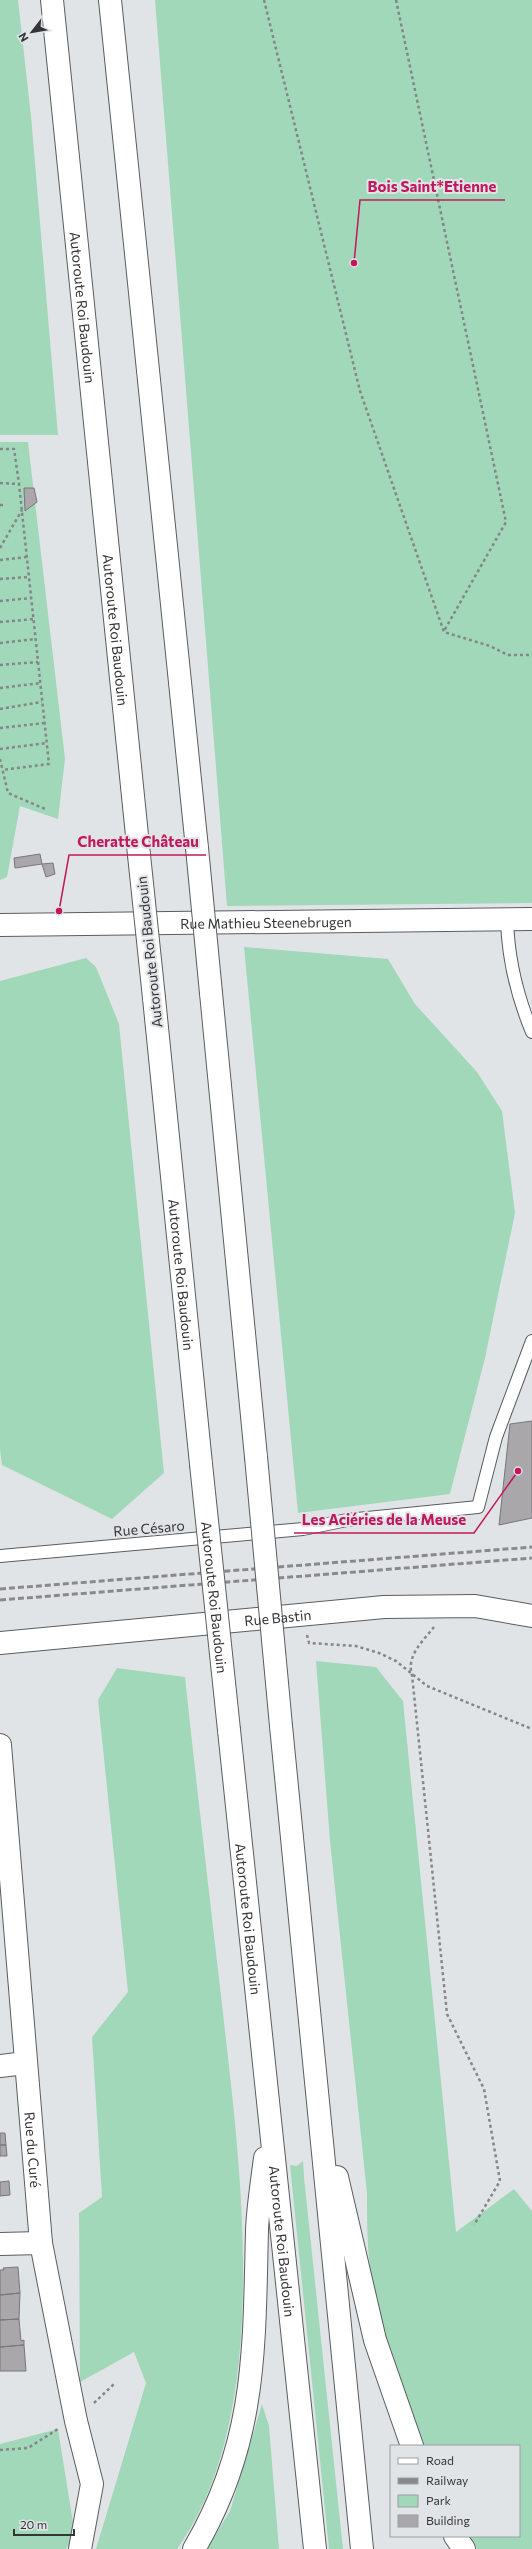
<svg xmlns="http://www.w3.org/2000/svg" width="532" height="2549" viewBox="0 0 532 2549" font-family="Commissioner,sans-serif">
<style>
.green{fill:#a1d8b9}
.building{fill:#a9a7aa;stroke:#787679}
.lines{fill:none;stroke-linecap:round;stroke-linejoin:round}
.service-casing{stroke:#5a5d60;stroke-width:14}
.minor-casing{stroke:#5a5d60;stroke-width:24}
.tertiary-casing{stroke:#5a5d60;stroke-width:24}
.motorway-casing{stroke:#5a5d60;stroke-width:24}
.path{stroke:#848689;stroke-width:2.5;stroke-dasharray:3 3;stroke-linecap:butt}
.service{stroke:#fff;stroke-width:12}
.minor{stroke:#fff;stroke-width:22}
.tertiary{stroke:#fff;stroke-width:22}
.motorway{stroke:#fff;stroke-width:22}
.rail{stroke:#88898c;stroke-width:3;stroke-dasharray:6 3;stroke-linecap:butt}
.motorway-bridge-casing{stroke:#5a5d60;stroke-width:24;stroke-linecap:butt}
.motorway-bridge{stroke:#fff;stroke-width:22}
.labels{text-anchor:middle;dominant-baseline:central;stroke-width:4;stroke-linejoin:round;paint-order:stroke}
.street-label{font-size:14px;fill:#343537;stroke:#e1e4e7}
.leader{fill:none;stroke:#c2185b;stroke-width:1.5}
.callout-dot{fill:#c2185b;stroke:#e1e4e7;stroke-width:1.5}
.callout-label{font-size:15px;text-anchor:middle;font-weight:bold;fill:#c2185b;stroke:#e1e4e7;stroke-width:4;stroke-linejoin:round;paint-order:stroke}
</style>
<rect width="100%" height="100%" fill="#e1e4e7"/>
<path class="green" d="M0,0H18L31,116L58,435H0Z
M155,0H532V903L227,906Z
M0,442H28L65,759L58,819L20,806L7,877L0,880Z
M244,947L388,959L415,1004L477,1072L502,1111L515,1213L485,1358L450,1494L298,1513Z
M86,958L96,967L119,1024L164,1473L112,1519L2,1465L0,1449V981Z
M316,1661L376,1667L403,1701L456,2232L514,2189L532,2211V2549H477L468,2536H519V2446H424C401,2391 381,2334 371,2275C367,2248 367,2220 367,2193L330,1841Z
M117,1668L185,1677C196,1780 208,1884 220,1987C238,2150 278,2408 177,2549H96L146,2383L134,2352L80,2382L79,2213L102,2197L92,2037L128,1992L98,1700Z
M303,2161L304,2177L343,2549H329L290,2165L297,2166Z
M262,2404L269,2426L279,2549H207L230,2511Z
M58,2429L75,2535L66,2549H0V2444Z"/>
<path class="building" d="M24,488H34L37,502L25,511Z
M40,854L42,864L15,868L14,858Z
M53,863L55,874L46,877L42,864Z
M532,1421V1518L499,1525L510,1424Z
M0,2133H5L6,2145H0Z
M0,2145H6L7,2156H0Z
M9,2181L10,2195L0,2196V2182Z
M18,2267L20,2293L0,2295V2270H4L3,2268Z
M20,2293L19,2319L0,2320V2295Z
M19,2319L21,2341L24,2340V2345L0,2347V2320Z
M24,2345L26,2371H0V2347Z"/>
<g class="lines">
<g class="service-casing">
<path id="service" d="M507,919C508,959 517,996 532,1032
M0,1556L303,1529L347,1520L478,1507L496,1437L532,1341"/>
</g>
<g class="minor-casing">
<g id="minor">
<path id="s1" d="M0,1643L384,1607L475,1606L532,1616"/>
<path id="s2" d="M0,1745L41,2243L76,2421L92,2484L80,2549"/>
<path d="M0,2066L25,2063"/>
<path d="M0,2244L41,2243"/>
</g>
</g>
<g class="tertiary-casing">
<g id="tertiary">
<path id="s3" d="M0,925L532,919"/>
</g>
</g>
<g class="motorway-casing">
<g id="motorway">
<path id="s4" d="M52,0L139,855"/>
<path d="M110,0L197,848"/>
<path d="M211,993L256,1457"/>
<path id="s5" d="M154,998L201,1464"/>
<path d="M281,1726L362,2549"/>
<path id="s6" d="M229,1730L315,2549"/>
<path d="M337,2177L375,2340L412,2446"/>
<path d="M455,2536L464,2549"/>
<path d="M194,2549C257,2442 254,2349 257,2230C258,2206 262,2182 265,2158"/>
</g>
</g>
<path class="path" d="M264,0L360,391L444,632L490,646L508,655H532
M396,0L506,522L444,631
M0,449H14L19,484
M0,483L19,484L49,764L2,770
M0,505H3
M0,548L22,510
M0,560L27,557
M0,579L29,577
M0,601L32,598
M0,622L34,619
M0,643L36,639
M0,665L38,662
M0,688L41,683
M0,709L42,702
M0,728L45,723
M0,749L47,743
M0,759L8,793L45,809
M434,1627C423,1641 406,1656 412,1675L447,2014L484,2089L500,2181L474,2225
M307,1635L309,1643L356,1646L379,1653L396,1661L427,1686L532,1729
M94,2403L114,2384
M0,2450L28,2448L58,2429"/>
<use href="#service" class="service"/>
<use href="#minor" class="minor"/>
<use href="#tertiary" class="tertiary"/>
<use href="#motorway" class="motorway"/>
<path class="rail" d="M0,1589L532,1547
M0,1600L532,1558"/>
<g class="motorway-bridge-casing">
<g id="motorway-bridge">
<path d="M197,848L211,993"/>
<path d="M139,855L154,998"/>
<path d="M256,1457L281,1726"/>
<path id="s7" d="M201,1464L229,1730"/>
</g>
</g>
<use href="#motorway-bridge" class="motorway-bridge"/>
</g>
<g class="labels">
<g class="street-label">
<text stroke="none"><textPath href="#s4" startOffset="309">Autoroute Roi Baudouin</textPath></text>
<text stroke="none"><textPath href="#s4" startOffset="633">Autoroute Roi Baudouin</textPath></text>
<text stroke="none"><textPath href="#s3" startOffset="266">Rue Mathieu Steenebrugen</textPath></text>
<text transform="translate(149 952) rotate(-96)">Autoroute Roi Baudouin</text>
<text stroke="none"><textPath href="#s5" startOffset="278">Autoroute Roi Baudouin</textPath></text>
<text transform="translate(149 1528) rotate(-5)">Rue Césaro</text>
<text stroke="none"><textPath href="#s7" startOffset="134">Autoroute Roi Baudouin</textPath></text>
<text stroke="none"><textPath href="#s1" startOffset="279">Rue Bastin</textPath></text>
<text stroke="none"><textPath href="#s6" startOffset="190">Autoroute Roi Baudouin</textPath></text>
<text stroke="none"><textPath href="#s2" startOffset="406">Rue du Curé</textPath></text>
<text stroke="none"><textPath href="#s6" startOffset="514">Autoroute Roi Baudouin</textPath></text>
</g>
</g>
<path class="leader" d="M354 263L360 200H505M59 911L69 855H206M518 1471L474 1533H294"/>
<g class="callout-dot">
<circle cx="354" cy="263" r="4"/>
<circle cx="59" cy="911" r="4"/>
<circle cx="518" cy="1471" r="4"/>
</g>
<g class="callout-label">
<text x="432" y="192">Bois Saint*Etienne</text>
<text x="138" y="847">Cheratte Château</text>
<text x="384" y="1525">Les Aciéries de la Meuse</text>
</g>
<rect x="390" y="2445" width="130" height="92" fill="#e1e4e7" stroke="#9c9ea1"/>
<rect x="398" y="2458" width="20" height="6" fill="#ffffff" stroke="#9c9ea1"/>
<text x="426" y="2465" font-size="12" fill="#343537">Road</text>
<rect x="398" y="2478" width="20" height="6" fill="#88898c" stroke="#9c9ea1"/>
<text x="426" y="2485" font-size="12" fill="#343537">Railway</text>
<rect x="398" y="2495" width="20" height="12" fill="#a1d8b9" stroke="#9c9ea1"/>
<text x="426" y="2505" font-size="12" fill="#343537">Park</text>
<rect x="398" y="2515" width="20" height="12" fill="#a9a7aa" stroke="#9c9ea1"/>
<text x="426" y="2525" font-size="12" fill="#343537">Building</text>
<g transform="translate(32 32) rotate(239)" stroke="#e1e4e7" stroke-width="3" paint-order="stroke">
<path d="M0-3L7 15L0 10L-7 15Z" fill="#343537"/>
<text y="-6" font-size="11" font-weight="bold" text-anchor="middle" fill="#343537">N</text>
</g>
<path d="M14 2529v6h60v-6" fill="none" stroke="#343537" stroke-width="2"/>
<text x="20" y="2529" font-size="12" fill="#343537" stroke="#e1e4e7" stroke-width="3" paint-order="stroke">20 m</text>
</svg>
